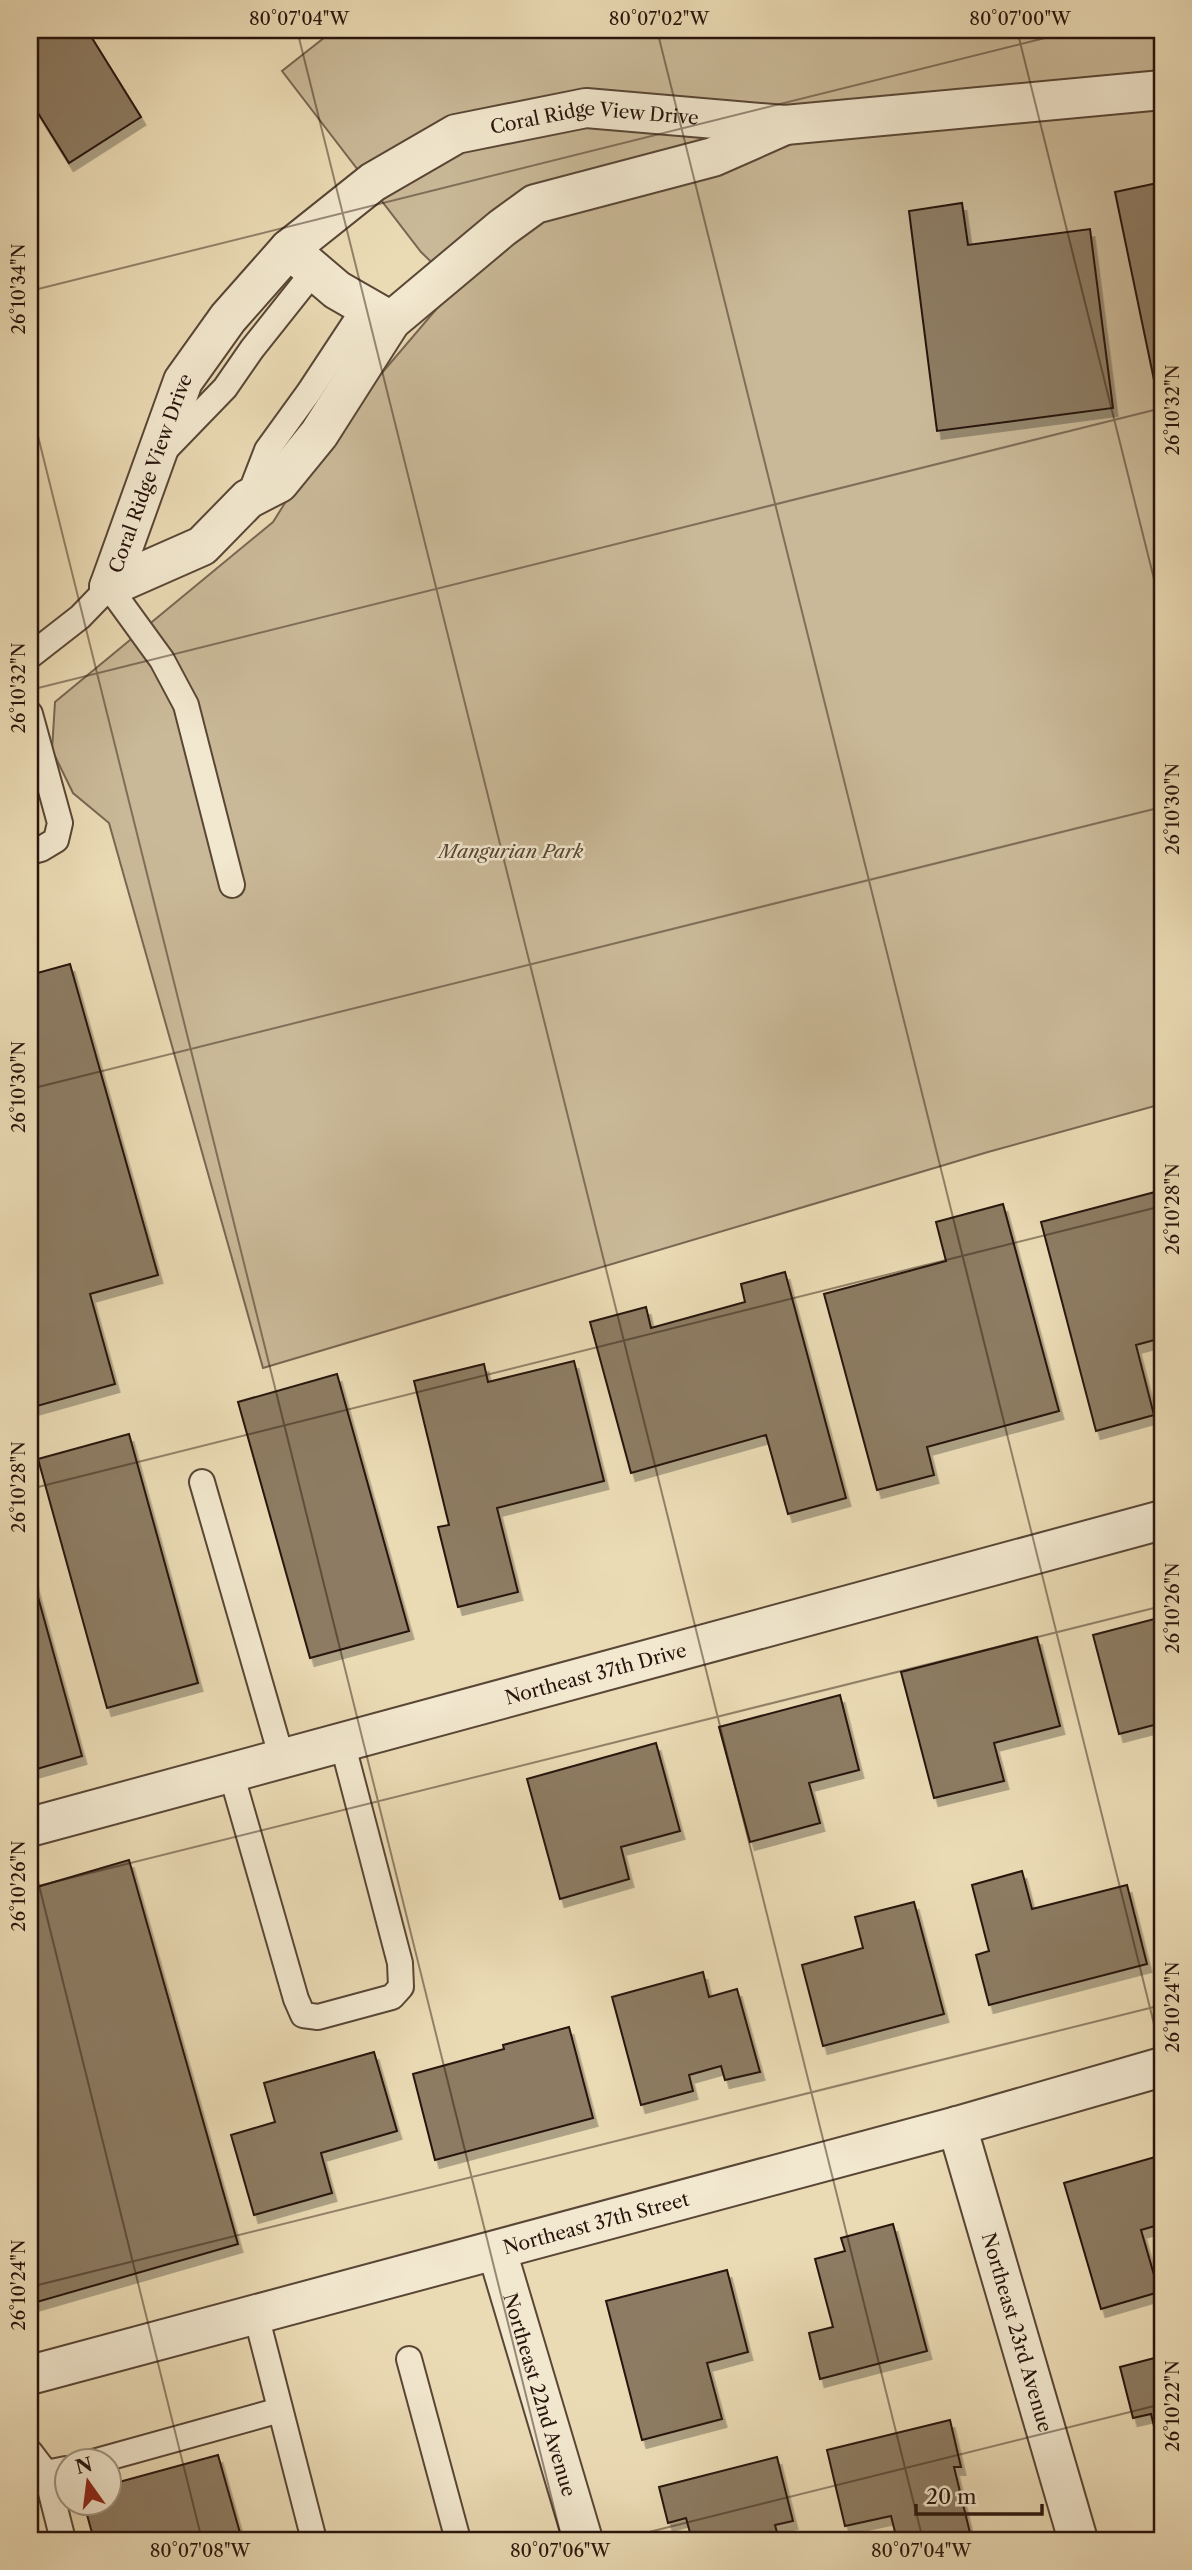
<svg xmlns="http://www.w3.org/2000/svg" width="1192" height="2570" viewBox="0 0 1192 2570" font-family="'Libre Caslon Text',serif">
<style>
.green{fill:#cab998;stroke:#796652;stroke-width:2}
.building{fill:#8d7b64;stroke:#28140c;stroke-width:2;filter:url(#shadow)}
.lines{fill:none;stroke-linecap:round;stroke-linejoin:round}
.lane-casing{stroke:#594636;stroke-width:28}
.street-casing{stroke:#594636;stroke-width:42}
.lane{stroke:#f2e8cf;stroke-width:24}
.street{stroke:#f2e8cf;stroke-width:38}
.ticks{fill:none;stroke:#28140c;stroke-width:2;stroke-opacity:0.45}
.labels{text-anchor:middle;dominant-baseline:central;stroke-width:5;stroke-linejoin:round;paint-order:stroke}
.street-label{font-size:19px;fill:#28140c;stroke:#f2e8cf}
.park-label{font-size:19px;font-style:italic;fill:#594636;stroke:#f2e8cf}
.neatline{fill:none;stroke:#28140c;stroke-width:2.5}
.ticks-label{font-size:18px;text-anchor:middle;fill:#28140c}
</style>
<defs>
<filter id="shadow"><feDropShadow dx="4.5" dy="8" stdDeviation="0" flood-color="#0004"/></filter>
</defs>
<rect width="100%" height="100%" fill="#ebdbb5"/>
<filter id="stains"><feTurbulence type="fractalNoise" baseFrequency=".00286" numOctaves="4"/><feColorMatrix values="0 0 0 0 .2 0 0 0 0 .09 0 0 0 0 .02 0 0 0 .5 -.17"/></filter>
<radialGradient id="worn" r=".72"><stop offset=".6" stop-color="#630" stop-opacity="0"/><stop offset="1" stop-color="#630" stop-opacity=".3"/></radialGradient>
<path class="green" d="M334,30H1162V1104L988,1152L263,1368L109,823L73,793L52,750L55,702L273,522L324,441L456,286L421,252L282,71Z"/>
<path class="building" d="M30,30H87L141,117L69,163L30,100Z
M1162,182V378L1154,380L1115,192Z
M962,203L968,245L1090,229L1113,408L937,431L909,211Z
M70,964L158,1275L90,1294L115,1384L30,1408V975Z
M1155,1192L1160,1208L1162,1207V1338L1136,1345L1154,1415L1096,1431L1041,1222Z
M1003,1204L1059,1411L927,1447L934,1475L877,1490L824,1294L946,1261L936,1222Z
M785,1272L846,1498L788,1514L766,1435L631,1473L590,1322L646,1307L651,1328L745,1302L741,1284Z
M574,1361L604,1481L497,1508L518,1592L458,1607L438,1527L449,1525L414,1381L484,1364L488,1382Z
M337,1374L409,1631L310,1658L238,1402Z
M129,1434L198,1683L107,1708L38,1459Z
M30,1568L82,1756L30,1771Z
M1162,1617V1723L1119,1734L1093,1635Z
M1037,1637L1060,1726L994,1743L1004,1781L934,1798L901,1672Z
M840,1695L859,1770L809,1783L820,1823L750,1842L719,1727Z
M656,1743L680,1831L621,1847L629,1879L560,1899L527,1779Z
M129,1860L238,2244L30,2304V1889Z
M1022,1871L1032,1909L1127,1885L1147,1964L989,2005L976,1955L989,1951L972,1885Z
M914,1902L944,2014L823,2046L802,1965L863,1948L855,1917Z
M703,1972L709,1997L737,1989L760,2072L725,2080L721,2066L689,2075L693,2091L641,2105L612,1997Z
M569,2027L593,2118L435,2160L413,2074L504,2049L503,2045Z
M374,2052L397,2131L321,2153L332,2193L254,2215L231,2135L275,2122L264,2083Z
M1162,2155V2224L1141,2230L1159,2292L1101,2309L1064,2183Z
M893,2224L927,2351L820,2379L809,2333L833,2327L815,2259L845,2251L841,2238Z
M727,2270L748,2352L707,2363L722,2419L642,2440L606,2301Z
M1162,2356V2458L1151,2414L1133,2418L1120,2367Z
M950,2420L961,2467H954L971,2537L955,2540H897L891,2516L845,2526L827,2450Z
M218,2455L242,2540H94L84,2504H108V2485Z
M777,2457L793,2521L775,2525L779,2540H692L686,2518L668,2523L659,2487Z"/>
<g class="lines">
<g class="lane-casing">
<path id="lane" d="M165,450L225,388L252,349L314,271
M248,499L267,450L309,392L365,307
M30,656L80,617L109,587L162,660L186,705L232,885
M30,714L60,823L56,840L41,849L30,852
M202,1482L282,1759
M231,1773L296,1999L303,2015L318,2017L392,1997L401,1987L400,1963L342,1742
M256,2315L314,2540
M409,2359L458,2540
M30,2452L46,2473L63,2540
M93,2462L280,2410
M46,2473L66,2469"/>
</g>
<g class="street-casing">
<g id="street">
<path d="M289,249L337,290L391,321"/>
<path id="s1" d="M109,587L183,381L228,318L289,249L373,182L456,134L586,108L785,125L1162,90"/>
<path d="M109,587L202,546L248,499L279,483L319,434L391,321L502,228L535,204L713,157L783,126"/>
<path id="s2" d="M30,1827L1162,1520"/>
<path id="s3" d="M957,2126L1078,2540"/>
<path id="s4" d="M497,2251L583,2540"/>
<path id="s5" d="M30,2375L957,2126L1162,2067"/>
</g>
</g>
<use href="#lane" class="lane"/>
<use href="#street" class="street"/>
</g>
<path class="ticks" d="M297,30L923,2540M657,30L1162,2056M1017,30L1162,611M30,291L1077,30M30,404L562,2540M30,690L1162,408M30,1089L1162,807M30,1489L1162,1206M30,1849L202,2540M30,1888L1162,1606M30,2287L1162,2005M617,2540L1162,2404"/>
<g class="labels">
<g class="street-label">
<text stroke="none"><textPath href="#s1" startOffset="732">Coral Ridge View Drive</textPath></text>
<text stroke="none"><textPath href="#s1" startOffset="121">Coral Ridge View Drive</textPath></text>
<text stroke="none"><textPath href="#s2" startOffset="586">Northeast 37th Drive</textPath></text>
<text stroke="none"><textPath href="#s5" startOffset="586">Northeast 37th Street</textPath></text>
<text stroke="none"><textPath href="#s3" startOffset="215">Northeast 23rd Avenue</textPath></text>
<text stroke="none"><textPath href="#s4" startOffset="150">Northeast 22nd Avenue</textPath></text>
</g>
<g class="park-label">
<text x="511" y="851">Mangurian Park</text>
</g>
</g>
<rect width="1192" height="2570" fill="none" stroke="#ebdbb5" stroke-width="77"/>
<g transform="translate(88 2482) rotate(346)"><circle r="33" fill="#f2e8cf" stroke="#a19381" stroke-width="2"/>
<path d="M0-5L12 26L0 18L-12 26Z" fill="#8f2418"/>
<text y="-10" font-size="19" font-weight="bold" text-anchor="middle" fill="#28140c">N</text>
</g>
<path d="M916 2504v10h126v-10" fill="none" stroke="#28140c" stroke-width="3.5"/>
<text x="926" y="2504" font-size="21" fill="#28140c" stroke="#f2e8cf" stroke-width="5" paint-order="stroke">20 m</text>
<rect x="38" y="38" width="1116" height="2494" class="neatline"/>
<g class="ticks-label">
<text x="299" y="25">80°07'04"W</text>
<text x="659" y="25">80°07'02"W</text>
<text x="1020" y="25">80°07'00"W</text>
<text transform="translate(19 289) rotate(-90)" y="6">26°10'34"N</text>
<text transform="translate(1173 410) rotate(-90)" y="6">26°10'32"N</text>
<text transform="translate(19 688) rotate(-90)" y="6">26°10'32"N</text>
<text transform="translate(1173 809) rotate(-90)" y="6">26°10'30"N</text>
<text transform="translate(19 1087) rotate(-90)" y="6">26°10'30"N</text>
<text transform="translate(1173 1209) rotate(-90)" y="6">26°10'28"N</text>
<text transform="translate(19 1487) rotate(-90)" y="6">26°10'28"N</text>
<text transform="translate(1173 1608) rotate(-90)" y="6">26°10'26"N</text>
<text transform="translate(19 1886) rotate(-90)" y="6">26°10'26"N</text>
<text transform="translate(1173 2007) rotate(-90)" y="6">26°10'24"N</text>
<text transform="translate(19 2285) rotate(-90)" y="6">26°10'24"N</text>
<text transform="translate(1173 2406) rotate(-90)" y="6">26°10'22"N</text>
<text x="200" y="2557">80°07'08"W</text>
<text x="560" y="2557">80°07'06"W</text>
<text x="921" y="2557">80°07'04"W</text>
</g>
<rect width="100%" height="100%" filter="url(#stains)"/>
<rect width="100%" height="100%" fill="url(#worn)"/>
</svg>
